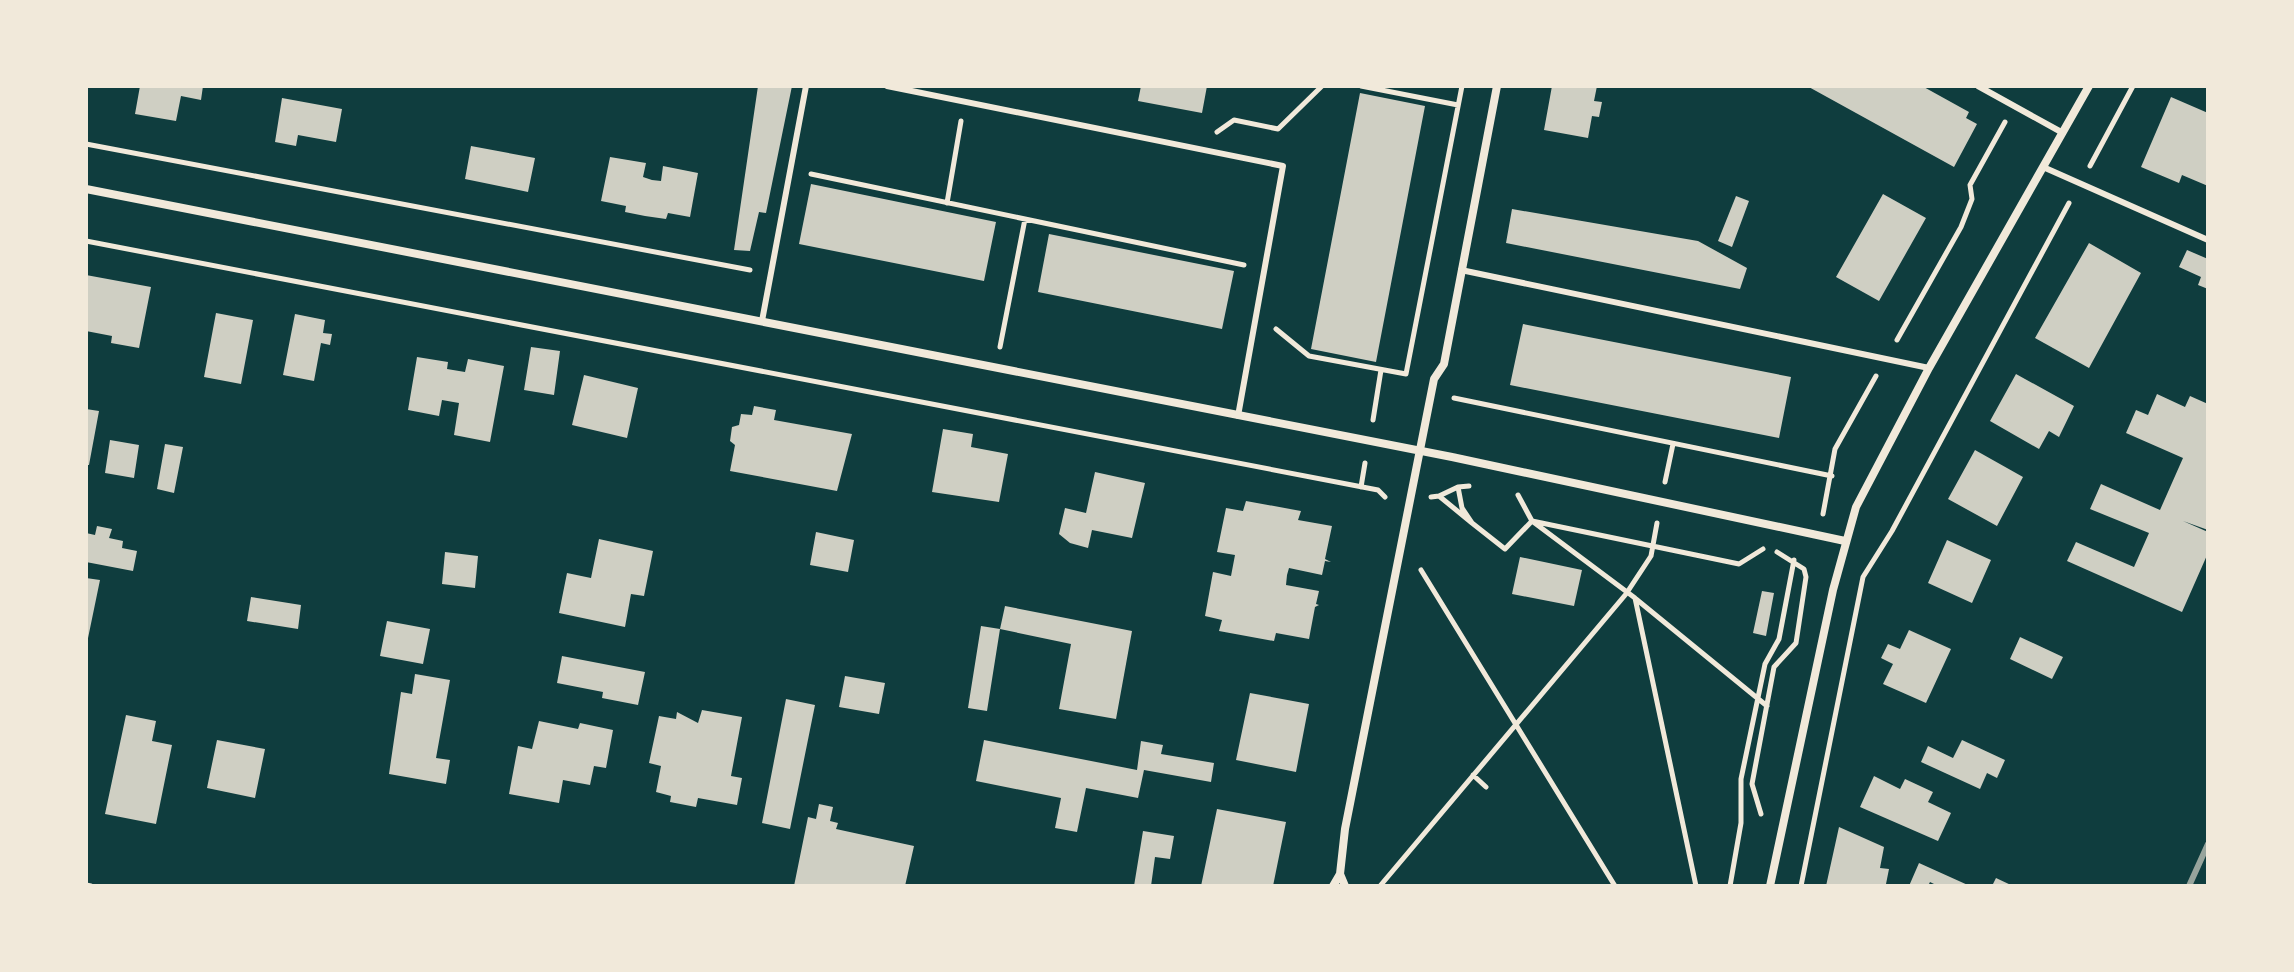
<svg xmlns="http://www.w3.org/2000/svg" width="2294" height="972" viewBox="0 0 2294 972" font-family="Signika,sans-serif">
<style>
.building{fill:#cfcfc3}
.lines{fill:none;stroke-linecap:round;stroke-linejoin:round}
.path{stroke:#f1e9da;stroke-width:5}
.service{stroke:#f1e9da;stroke-width:6}
.minor{stroke:#f1e9da;stroke-width:8}
.rail{stroke:#97a49c;stroke-width:6}
</style>
<rect width="100%" height="100%" fill="#0f3d3e"/>
<path class="building" d="M140,86H203L201,100L181,96L176,121L135,114Z
M758,86H792L766,213L759,212L750,251L734,250Z
M1141,86H1207L1202,113L1138,101Z
M1552,86H1597L1594,101L1602,102L1599,117L1592,116L1588,138L1544,130Z
M1807,86H1922L1969,112L1966,118L1977,124L1954,167Z
M1360,93L1425,106L1376,362L1311,349Z
M2171,97L2208,113V186L2182,175L2179,183L2141,167Z
M282,98L342,109L336,142L298,135L296,146L275,142Z
M471,146L535,158L528,192L465,179Z
M610,157L646,163L643,177L652,180L661,181L663,166L698,173L690,217L668,213L666,219L645,216L625,212L626,206L601,201Z
M811,184L996,222L984,281L799,244Z
M1883,194L1926,218L1879,301L1836,277Z
M1736,196L1749,201L1732,247L1718,241Z
M1512,209L1698,241L1747,268L1740,289L1506,243Z
M1049,234L1234,271L1222,329L1038,292Z
M2089,243L2141,273L2089,368L2035,338Z
M2187,250L2208,259V289L2198,285L2201,277L2179,267Z
M86,275L151,287L139,348L111,343L112,336L86,331Z
M216,313L253,320L241,384L204,377Z
M295,314L325,320L323,333L332,334L330,345L321,343L314,381L283,375Z
M1523,324L1791,377L1779,438L1510,385Z
M531,347L560,351L554,395L524,390Z
M417,357L448,362L447,369L465,372L468,359L504,366L490,442L454,435L459,403L442,400L439,416L408,410Z
M2016,374L2074,406L2059,437L2049,431L2039,449L1990,421Z
M584,375L638,388L627,438L572,425Z
M2157,394L2185,407L2190,396L2208,404V530L2183,521L2208,532V553L2182,612L2067,561L2076,542L2134,567L2149,533L2090,509L2101,484L2160,510L2183,458L2126,433L2136,410L2148,415Z
M754,406L776,410L774,420L852,434L837,491L730,471L735,445L730,441L732,427L739,425L741,414L752,415Z
M86,409L99,411L89,465H86Z
M943,429L973,434L971,447L1008,454L999,502L932,492Z
M110,440L139,445L134,478L105,473Z
M165,444L183,447L174,493L157,489Z
M1975,450L2023,477L1997,526L1948,499Z
M1095,472L1145,483L1132,538L1092,530L1088,548L1070,543L1059,534L1065,508L1086,513Z
M1246,501L1301,511L1298,520L1332,526L1325,559L1331,562L1325,561L1322,575L1289,568L1287,575L1286,585L1319,591L1316,604L1319,605L1315,607L1309,639L1276,633L1274,641L1219,631L1222,620L1205,616L1213,572L1231,576L1235,555L1217,552L1226,508L1243,511Z
M97,526L112,529L109,538L123,541L122,548L137,551L133,571L86,562V533L95,535Z
M816,532L854,540L848,572L810,565Z
M599,539L653,551L644,596L631,594L625,627L559,613L567,573L591,578Z
M1947,540L1991,560L1972,603L1928,583Z
M445,552L478,556L475,588L442,584Z
M1520,557L1582,570L1574,606L1512,594Z
M86,578L100,580L87,643H86Z
M1762,591L1774,593L1766,636L1753,633Z
M251,597L301,605L298,629L247,621Z
M1005,606L1132,631L1116,719L1059,709L1071,644L1000,629L987,711L968,708L981,626L1000,629Z
M387,621L430,629L423,664L380,656Z
M1909,630L1951,649L1926,703L1883,684L1893,664L1881,658L1888,644L1900,649Z
M2020,637L2063,657L2052,679L2010,659Z
M562,656L645,672L638,705L602,698L603,692L557,683Z
M415,674L450,680L436,758L450,760L446,784L389,774L401,692L412,694Z
M845,676L885,683L879,714L839,707Z
M1250,693L1309,704L1296,772L1236,760Z
M786,699L815,705L790,829L762,823Z
M702,710L742,717L731,776L742,778L737,805L698,798L696,807L670,802L671,796L656,792L661,766L649,763L659,716L676,719L677,712L698,723Z
M126,715L156,721L152,741L172,745L156,824L105,814Z
M539,721L578,729L580,723L613,730L606,768L594,766L590,785L563,780L559,803L509,794L518,746L532,749Z
M217,740L265,749L255,798L207,788Z
M984,740L1137,770L1141,741L1163,745L1161,754L1214,763L1211,782L1144,770L1138,798L1086,788L1077,832L1055,828L1061,798L976,781Z
M1962,740L2005,760L1997,778L1987,773L1980,789L1921,762L1928,746L1953,758Z
M1874,776L1900,789L1905,779L1933,792L1928,802L1951,813L1938,841L1860,807Z
M819,804L833,807L830,821L838,823L836,829L914,846L905,886H794L808,817L816,819Z
M1217,809L1286,822L1273,886H1201Z
M1839,827L1884,847L1880,868L1889,869L1886,884L1826,886Z
M1143,831L1174,836L1170,859L1155,857L1151,886H1134Z
M1919,863L1970,886H1938L1930,882L1928,886H1909Z
M1996,878L2013,886H1992Z"/>
<g class="lines">
<path class="path" d="M1361,86L1458,105
M1217,132L1234,120L1278,129L1322,86
M86,144L750,270
M2090,166L2133,86
M811,174L1244,265
M947,203L961,121
M86,241L1378,490L1385,497
M1276,329L1309,356L1406,374L1462,86
M1897,340L1961,227L1972,199L1970,185L2005,122
M1000,347L1025,219
M1454,398L1832,476
M1373,420L1381,370
M1665,482L1673,444
M1361,487L1365,463
M1518,495L1532,521L1739,564L1763,549
M1439,496L1458,487
M1431,497L1439,496L1472,523L1462,508L1458,487L1469,486
M1823,514L1835,449L1876,376
M1472,523L1505,549L1532,521L1635,598L1696,886
M1421,570L1615,886
M1636,599L1767,706
M1473,775L1486,787
M1761,814L1752,784L1774,667L1796,643L1806,577L1804,569L1777,552
M86,885L91,886
M1380,886L1626,594L1651,556L1657,523
M1730,886L1741,823V779L1765,664L1779,639L1794,560
M1801,886L1863,577L1892,531L2069,203"/>
<path class="service" d="M887,86L1283,166L1238,416
M1978,86L2063,133
M2043,167L2208,240
M1461,270L1929,368
M762,321L806,86"/>
<path class="minor" d="M86,189L1452,457L1845,541
M1340,874L1345,886
M1333,886L1340,874L1345,829L1434,379L1444,364L1497,86
M1770,886L1833,590L1856,507L1929,368L2089,86"/>
<path class="rail" d="M2189,886L2208,844"/>
</g>
<rect width="2294" height="972" fill="none" stroke="#f1e9da" stroke-width="176"/>
</svg>
